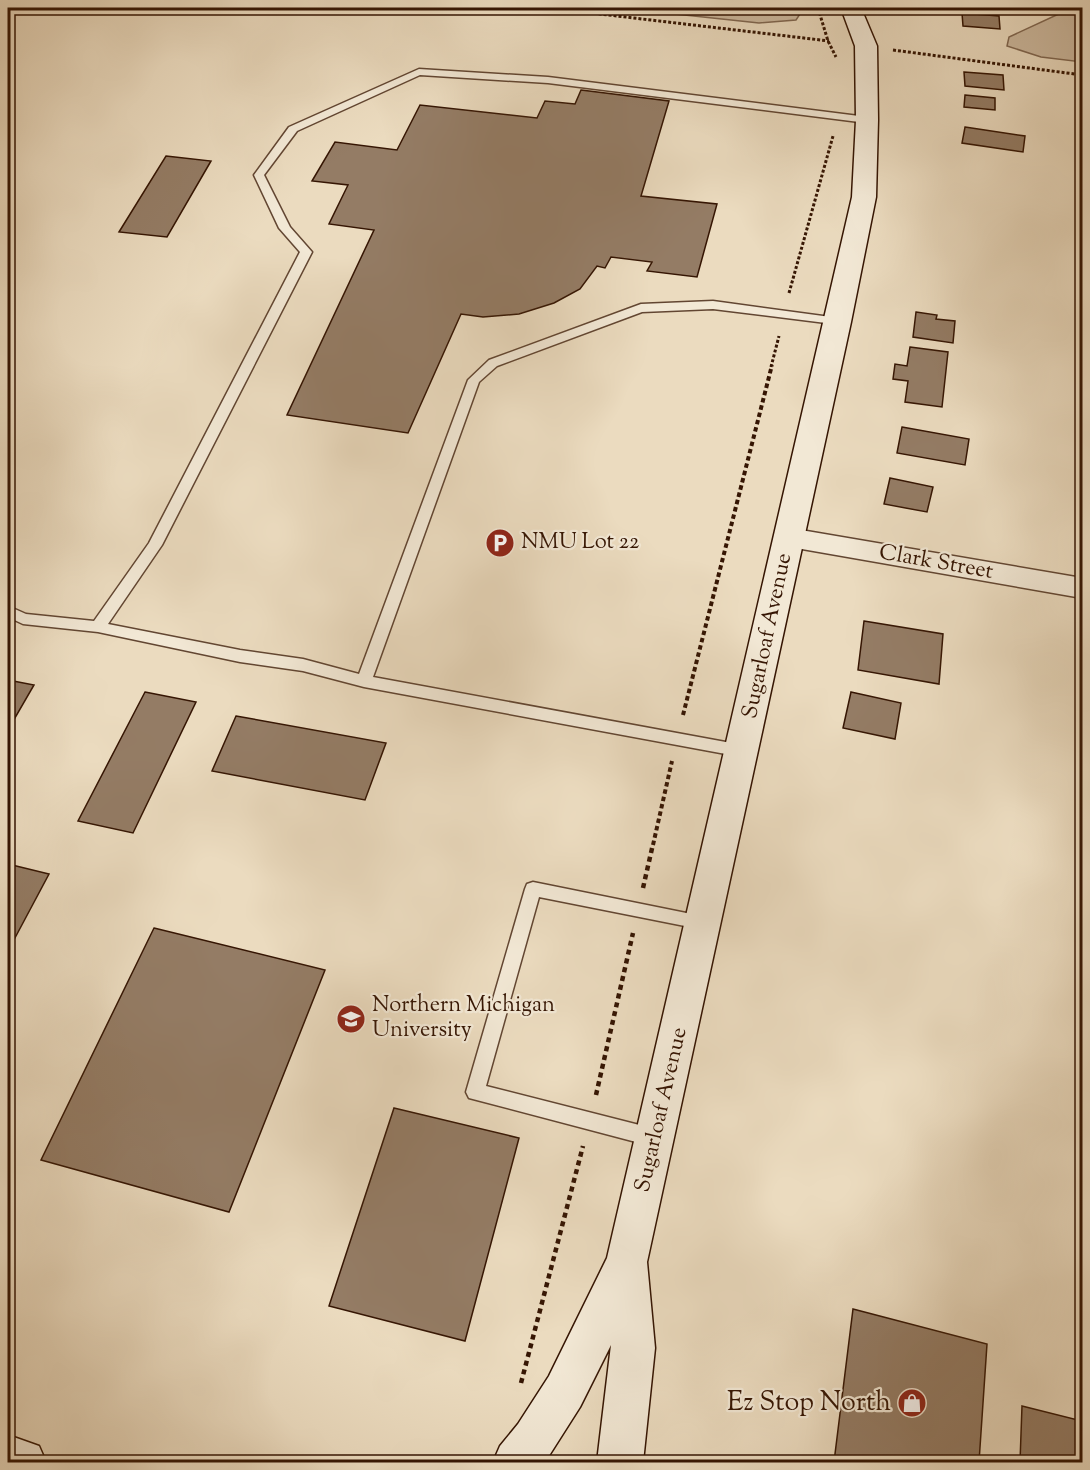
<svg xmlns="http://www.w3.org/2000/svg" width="1090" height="1470" viewBox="0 0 1090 1470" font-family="'Sorts Mill Goudy',serif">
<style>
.green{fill:#ccb99f;stroke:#806751;stroke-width:1.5}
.building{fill:#947c65;stroke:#351503;stroke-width:1.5}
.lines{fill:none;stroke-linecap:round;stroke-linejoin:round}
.service-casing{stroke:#624632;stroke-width:3}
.minor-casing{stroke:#624632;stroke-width:3}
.secondary-casing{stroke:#351503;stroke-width:3}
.path-far2{stroke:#351503;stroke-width:3;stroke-dasharray:3 2;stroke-linecap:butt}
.path-far1{stroke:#351503;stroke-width:4;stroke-dasharray:4.5 3;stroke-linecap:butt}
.path{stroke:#351503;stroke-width:4.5;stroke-dasharray:5 4;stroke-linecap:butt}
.service{fill:#f2e8d5;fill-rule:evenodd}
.minor{fill:#f2e8d5;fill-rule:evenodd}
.secondary{fill:#f2e8d5;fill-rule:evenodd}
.labels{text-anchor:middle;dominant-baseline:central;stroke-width:4.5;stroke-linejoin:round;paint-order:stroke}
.poi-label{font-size:22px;fill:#351503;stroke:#f2e8d5;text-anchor:start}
.street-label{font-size:22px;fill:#351503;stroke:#f2e8d5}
.near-poi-label{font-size:27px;fill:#351503;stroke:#f2e8d5;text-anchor:end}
</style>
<rect width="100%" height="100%" fill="#ebdbbf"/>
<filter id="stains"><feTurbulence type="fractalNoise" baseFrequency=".00333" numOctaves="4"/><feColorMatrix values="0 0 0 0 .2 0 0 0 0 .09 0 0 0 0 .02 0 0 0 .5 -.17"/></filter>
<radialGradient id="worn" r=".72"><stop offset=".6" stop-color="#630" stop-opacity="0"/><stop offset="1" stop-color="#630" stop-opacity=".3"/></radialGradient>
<path class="green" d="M619,8H804L796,20L759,23Z
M1062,8H1082V62L1041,57L1007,46L1009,37L1063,12Z"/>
<path class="building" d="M962,13L999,16L1000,29L963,26Z
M964,72L1003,75L1004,90L965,86Z
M581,90L669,101L641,196L717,204L697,277L647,271L652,262L611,257L605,268L597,266L580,289L554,303L519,314L483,317L461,314L408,433L287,415L374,230L329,224L348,185L312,181L335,142L397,150L420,105L537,118L545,101L575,104Z
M965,95L995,98V110L964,107Z
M965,127L1025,136L1023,152L962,143Z
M166,156L211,161L167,237L119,232Z
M916,312L937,315L936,319L955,321L953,343L913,337Z
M910,347L948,352L942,407L905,402L908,381L893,379L895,364L907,366Z
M902,427L969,439L965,465L897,453Z
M890,478L933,487L927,512L884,504Z
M864,621L943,634L939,684L858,670Z
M8,680L34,685L8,730Z
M145,692L196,702L133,833L78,821Z
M851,692L901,703L895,739L843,728Z
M236,716L386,743L365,800L212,771Z
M8,864L49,874L8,951Z
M154,928L325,970L229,1212L41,1160Z
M394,1108L519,1138L465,1341L329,1306Z
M853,1309L987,1344L979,1462H834Z
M1022,1406L1082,1421V1462H1020Z"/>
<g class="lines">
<g class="service-casing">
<path id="service" d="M419,69L548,77L867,117L872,120L867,123L548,83L420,75L297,131L264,175L290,227L312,252L162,545L108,624L240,650L303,659L359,674L468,380L489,360L641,304L713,301L838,318L842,319V325L713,309L642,312L497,366L479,382L373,677L742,745L747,747L750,751L747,755L742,757L364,687L303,671L240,662L98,632L23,624L8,617V606L26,614L94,621L149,543L300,252L279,228L254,175L289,127Z
M533,882L711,918L713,923L711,928L705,930L539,897L486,1086L655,1129L661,1132L664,1138L661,1144L655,1147L469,1098L466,1092L525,889L527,884Z"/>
</g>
<g class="minor-casing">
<path id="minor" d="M789,528L1082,578V598L779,545L776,538L779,531Z"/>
</g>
<g class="secondary-casing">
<path id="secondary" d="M841,8H861L877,46L878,120L876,197L851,322L647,1262L655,1348L643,1462H597L611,1345L580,1407L545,1462H493L500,1446L518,1424L549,1376L607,1258L852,197L856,120L855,46Z
M8,1435L39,1446L46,1462H8Z"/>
</g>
<path class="path-far2" d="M549,8L829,41
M818,8L828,41L836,57
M893,50L1082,75
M789,293L833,136
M771,367L779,336"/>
<path class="path-far1" d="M683,715L772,365
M653,845L672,761"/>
<path class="path" d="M643,888L653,844
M596,1095L633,933
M521,1383L583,1146"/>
<use href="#service" class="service"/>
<use href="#minor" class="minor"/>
<use href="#secondary" class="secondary"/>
</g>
<defs>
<g id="parking-disc" transform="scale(1.5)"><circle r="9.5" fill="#8f2418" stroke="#f2e8d5"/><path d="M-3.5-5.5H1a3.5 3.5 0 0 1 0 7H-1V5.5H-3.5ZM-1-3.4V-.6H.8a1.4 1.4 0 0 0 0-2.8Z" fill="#fff"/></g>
<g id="university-disc" transform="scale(1.5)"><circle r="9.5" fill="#8f2418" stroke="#f2e8d5"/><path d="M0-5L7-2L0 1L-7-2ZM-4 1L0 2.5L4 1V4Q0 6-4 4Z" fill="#fff"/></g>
<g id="shop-disc" transform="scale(1.5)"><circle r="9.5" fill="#8f2418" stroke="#f2e8d5"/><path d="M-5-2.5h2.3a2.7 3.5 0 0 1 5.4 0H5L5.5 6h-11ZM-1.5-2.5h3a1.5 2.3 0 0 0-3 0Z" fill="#fff"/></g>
</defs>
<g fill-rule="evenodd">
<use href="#parking-disc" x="500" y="543"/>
<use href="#university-disc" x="351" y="1019"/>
<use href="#shop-disc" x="912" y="1403"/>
</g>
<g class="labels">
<g class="poi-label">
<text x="521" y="543">NMU Lot 22</text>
<text x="372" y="1006">Northern Michigan<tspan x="372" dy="25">University</tspan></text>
</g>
<g class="street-label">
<text transform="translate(936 563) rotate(10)">Clark Street</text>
<text transform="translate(768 636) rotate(-78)">Sugarloaf Avenue</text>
<text transform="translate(662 1110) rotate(-77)">Sugarloaf Avenue</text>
</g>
<g class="near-poi-label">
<text x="891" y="1403">Ez Stop North</text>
</g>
</g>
<rect width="1090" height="1470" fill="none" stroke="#ebdbbf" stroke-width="30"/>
<rect x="9" y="9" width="1072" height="1452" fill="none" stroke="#351503" stroke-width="3"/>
<rect x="15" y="15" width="1060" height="1440" fill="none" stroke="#351503" stroke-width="1.5"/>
<rect width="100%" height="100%" filter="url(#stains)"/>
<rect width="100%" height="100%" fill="url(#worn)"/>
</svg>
